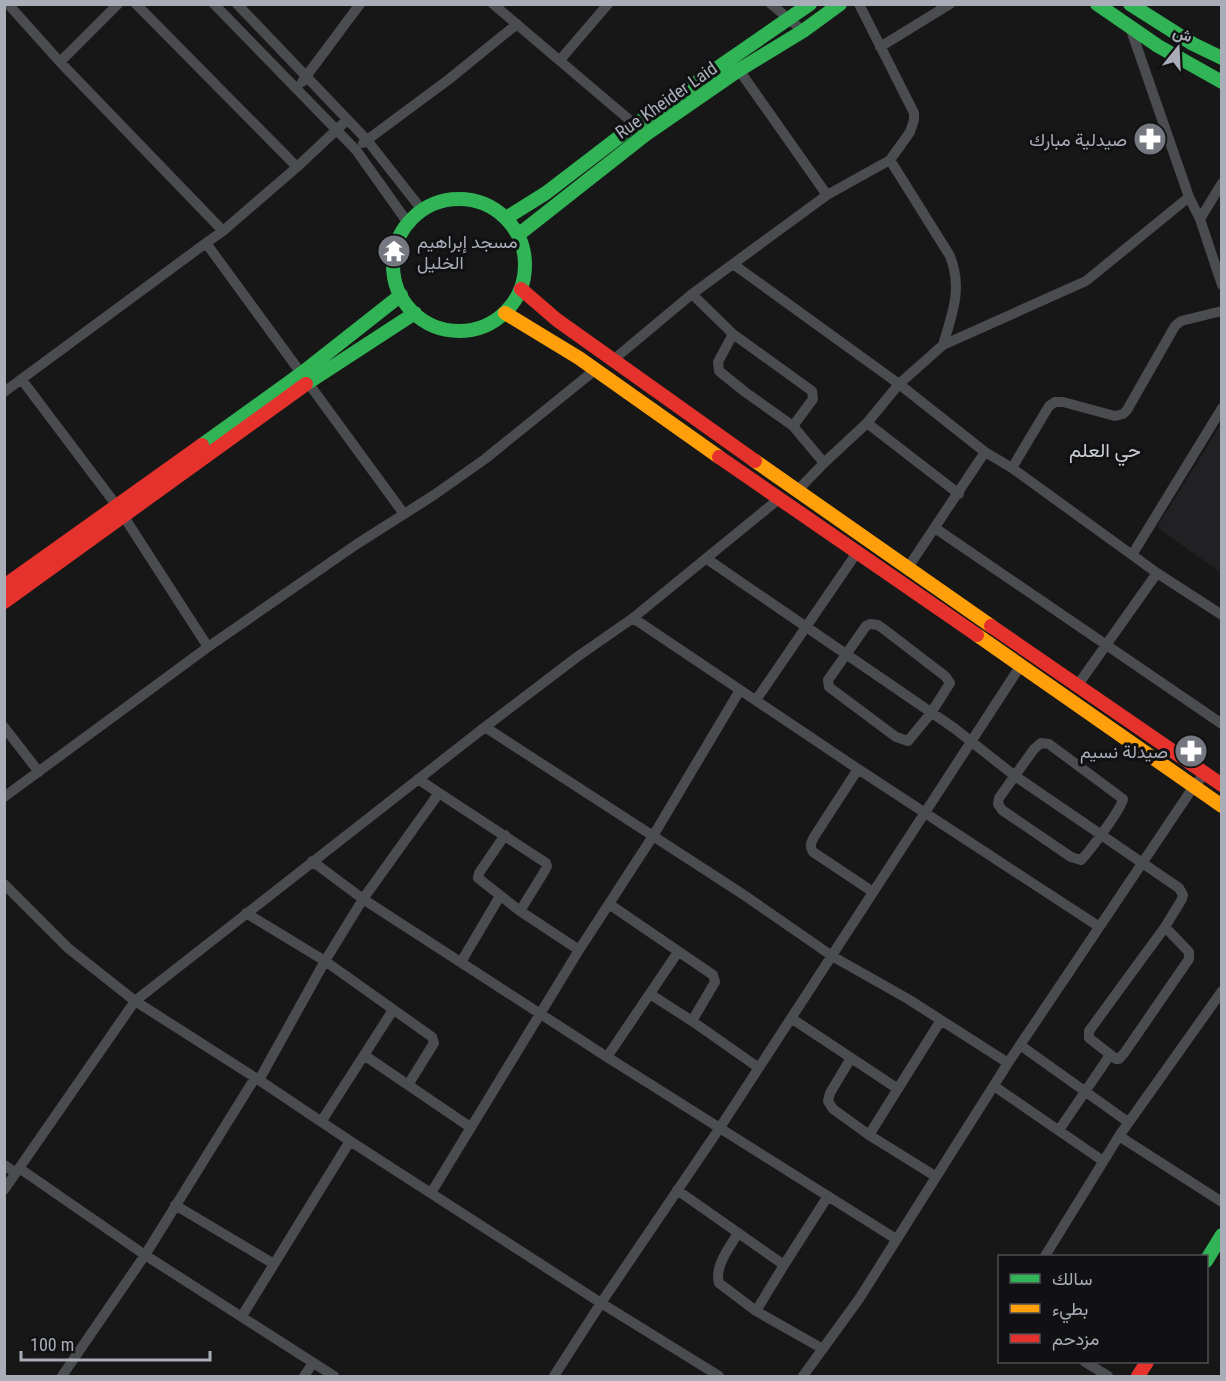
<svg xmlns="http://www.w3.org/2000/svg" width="1226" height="1381" viewBox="0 0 1226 1381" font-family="'Roboto Condensed',Vazirmatn,sans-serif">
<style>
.built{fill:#212123}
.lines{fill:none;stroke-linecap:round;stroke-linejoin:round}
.street{stroke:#4b4c50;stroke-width:10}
.fast{stroke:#30b455;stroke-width:14}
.slow{stroke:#ff9f0a;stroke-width:14}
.jam{stroke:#e5322d;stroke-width:14}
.labels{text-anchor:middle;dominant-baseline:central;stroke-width:6;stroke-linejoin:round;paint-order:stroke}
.street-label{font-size:18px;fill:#a8adb8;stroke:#111113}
.poi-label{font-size:18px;fill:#a8adb8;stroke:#111113;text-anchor:end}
.neighbourhood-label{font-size:20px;fill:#c9ccd4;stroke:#111113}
</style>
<rect width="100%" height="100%" fill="#171717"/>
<path class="built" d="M1221,424V573L1157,527Z"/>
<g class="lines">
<path class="street" d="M8,4L60,62L223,231L297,167L347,120
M136,4L297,167
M214,4L356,150L408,223
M237,4L367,140L422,210
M493,4L639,128
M771,4L803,31
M1131,30L1189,197L1200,219L1222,285
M880,47L950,4
M560,60L608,4
M60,62L118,4
M739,70L827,195
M302,82L360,4
M363,143L448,80L517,24
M890,160L950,256C963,289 952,314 943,345
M1200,219L1222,183
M223,231L206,243L404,514
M733,264L899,384L985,452L1012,468L1157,573L1222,615
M692,294L733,334L812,391L813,399L793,426
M733,334L718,362L719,371L745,392L793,426L824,463
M613,360L692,294L827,195L890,160L910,132L914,120V113L859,4
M22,380L117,506L208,647
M4,392L206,243
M867,423L959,494
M1012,468L1049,406L1055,402H1063L1115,416L1123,414L1127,410L1175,326L1181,321L1222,311
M797,491L824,463L867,423L899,384L943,345L1086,281L1189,197
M935,528L1222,724
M1132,555L1222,408
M707,559L954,728L1015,776L1179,888L1183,895L1182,899L1165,927
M907,569L985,452
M633,618L858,769L1098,926
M870,624L878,625L885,630L945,676L950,683L931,713L908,741L896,737L829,687L828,680L866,626Z
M1077,686L1157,573
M756,700L858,551
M4,727L39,772
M485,727L744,895L832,956L908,999L1008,1063
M1041,743L1049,744L1123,799C1122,808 1089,852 1081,860L1071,857L1002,810L998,804L999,798L1034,749Z
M858,769L814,837C811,843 809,846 813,852L873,892
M418,779L439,793
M4,797L208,647L357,544L434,495L485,459L595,370
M505,835L479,873L478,878L520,911
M312,861L363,899L607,1057L896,1239
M4,884L68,948L135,1001L4,1190
M609,904L713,975L715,982L692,1021L759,1068
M246,913L325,961L432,1037L434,1043L408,1085
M1165,927L1189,952V959L1125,1052L1119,1059H1116L1089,1038V1031Z
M461,962L500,896
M650,994L692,1021
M791,1018L898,1089
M1020,1045L1128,1122
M364,1055L470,1127
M607,1057L678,952
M851,1058L830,1093L828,1101L833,1109L869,1135
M259,1080L325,961L363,899L439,793L546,863L547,866L544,872L520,911L579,950
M994,1086L1103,1161
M321,1122L393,1010
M1059,1130L1110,1055
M1119,1136L1222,1202
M4,1165L16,1173
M19,1168L145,1255L334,1376
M935,1176L869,1135L941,1020
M677,1190L784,1265L756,1311L823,1349
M431,1193L579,950L653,836L740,690
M175,1205L274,1264
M738,1233C730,1247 714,1266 719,1283L756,1311
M1045,1256L1119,1136L1222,991
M784,1265L828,1196
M242,1316L350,1141
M1085,1362L1108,1376
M62,1376L145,1255L255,1078
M304,1376L313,1363
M554,1376L601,1303L719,1129L1021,665
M719,1376L601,1303L350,1141L259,1080L135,1001L485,727L577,657L633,618L780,498
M803,1376L859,1299L1008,1063L1194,786L1205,774"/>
<path class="fast" d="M1097,4L1158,46L1222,82
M1130,4L1193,44L1222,58
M393 265a66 66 0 1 1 132 0a66 66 0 1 1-132 0Z
M506,218L546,193L636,124L810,4
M518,235L645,135L739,70L803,31L840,4
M306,384L415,313
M202,445L302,373L401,295
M1206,1261L1222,1235"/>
<path class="slow" d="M505,313L579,358L719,457
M755,461L991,626
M977,635L1222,806"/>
<path class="jam" d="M521,289L557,320L755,461
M719,457L977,635
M4,586L202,445
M4,602L306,384
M991,626L1222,785
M1138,1376L1147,1362"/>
</g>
<defs>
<g id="pharmacy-disc" transform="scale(1.725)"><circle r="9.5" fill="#757880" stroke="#111113"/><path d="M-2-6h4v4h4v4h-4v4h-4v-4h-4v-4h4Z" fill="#fff"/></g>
<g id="temple-disc" transform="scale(1.725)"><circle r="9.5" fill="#757880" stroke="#111113"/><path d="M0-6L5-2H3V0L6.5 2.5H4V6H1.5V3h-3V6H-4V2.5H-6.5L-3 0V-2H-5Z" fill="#fff"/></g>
</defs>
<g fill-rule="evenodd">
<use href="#pharmacy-disc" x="1150" y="139"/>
<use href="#temple-disc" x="394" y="251"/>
<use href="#pharmacy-disc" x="1191" y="751"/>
</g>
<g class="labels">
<g class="street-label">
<text transform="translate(666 100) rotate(-35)">Rue Kheider Laid</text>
</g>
<g class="poi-label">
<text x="1127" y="139">صيدلية مبارك</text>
<text x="417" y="241" text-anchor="start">مسجد إبراهيم<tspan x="417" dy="21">الخليل</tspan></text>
<text x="1168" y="751">صيدلة نسيم</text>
</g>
<g class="neighbourhood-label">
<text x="1105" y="450">حي العلم</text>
</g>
</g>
<rect width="1226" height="1381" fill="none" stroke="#a8adb8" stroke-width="12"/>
<rect x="998" y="1255" width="210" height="108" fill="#111113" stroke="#4d4f55" stroke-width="1.5"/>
<rect x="1010" y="1274" width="30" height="9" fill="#30b455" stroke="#4d4f55" stroke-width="1.5"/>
<text x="1052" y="1285" font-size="18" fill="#a8adb8">سالك</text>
<rect x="1010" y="1304" width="30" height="9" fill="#ff9f0a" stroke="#4d4f55" stroke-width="1.5"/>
<text x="1052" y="1315" font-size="18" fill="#a8adb8">بطيء</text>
<rect x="1010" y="1334" width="30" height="9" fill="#e5322d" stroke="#4d4f55" stroke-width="1.5"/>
<text x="1052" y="1345" font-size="18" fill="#a8adb8">مزدحم</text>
<g transform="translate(1178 48) rotate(18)" stroke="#111113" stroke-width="4.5" paint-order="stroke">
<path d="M0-4.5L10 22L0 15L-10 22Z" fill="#a8adb8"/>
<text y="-9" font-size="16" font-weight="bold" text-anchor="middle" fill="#a8adb8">ش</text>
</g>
<path d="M21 1351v9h189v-9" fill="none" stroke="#a8adb8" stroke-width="3"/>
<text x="30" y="1351" font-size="18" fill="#a8adb8" stroke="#111113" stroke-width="4.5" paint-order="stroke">100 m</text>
</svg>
